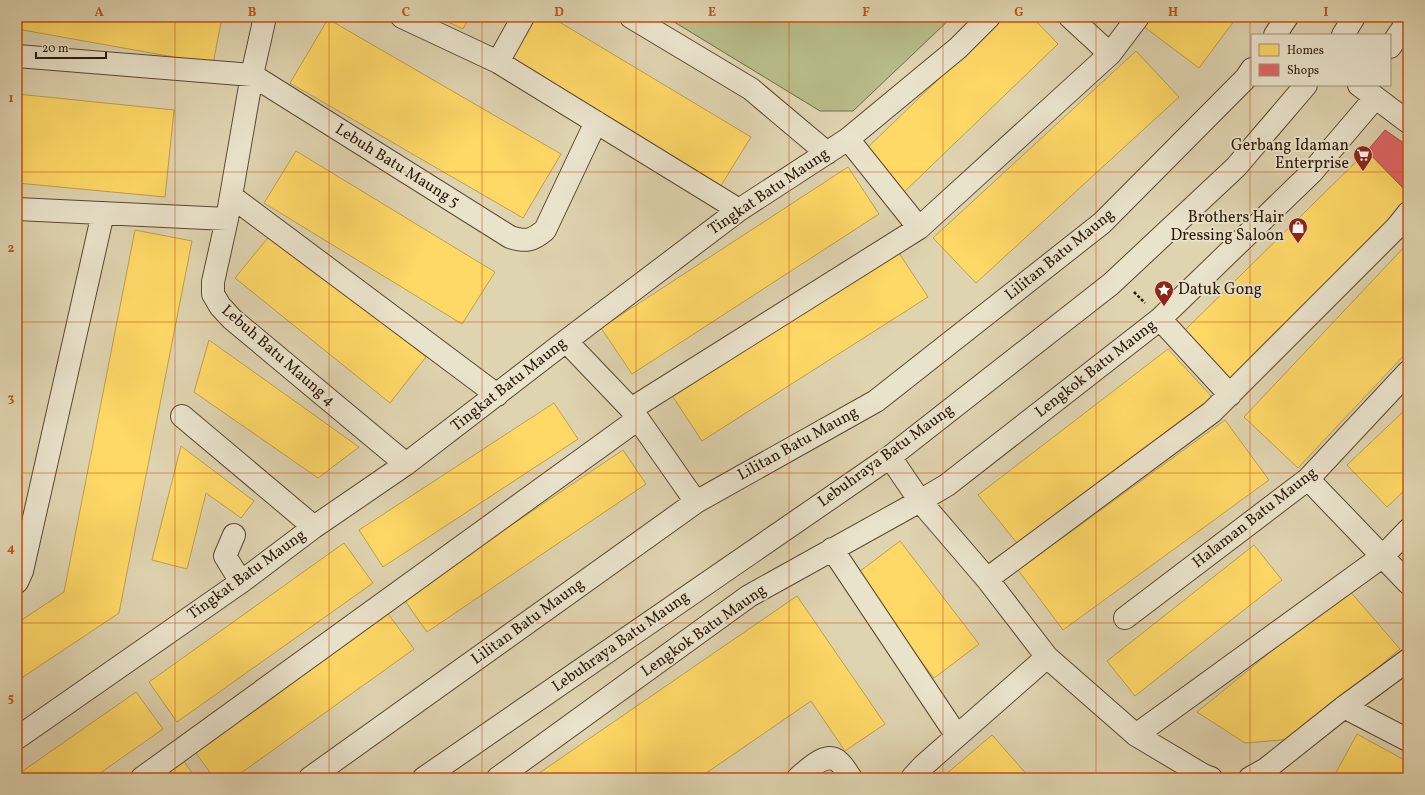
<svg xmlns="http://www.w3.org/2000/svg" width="1425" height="795" viewBox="0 0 1425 795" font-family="Vollkorn,serif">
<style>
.green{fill:#b7bb88;stroke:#726a48}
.homes{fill:#ffd966;stroke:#c09f4a}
.shops{fill:#e06666;stroke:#aa4f4a}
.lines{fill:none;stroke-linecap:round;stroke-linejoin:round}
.minor-casing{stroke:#5a4832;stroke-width:24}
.path{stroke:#2d1908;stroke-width:2.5;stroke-dasharray:3 2;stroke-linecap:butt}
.minor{stroke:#eae3cc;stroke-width:22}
.grid{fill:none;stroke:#cc4f0b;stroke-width:1;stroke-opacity:0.55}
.labels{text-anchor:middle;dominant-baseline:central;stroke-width:4;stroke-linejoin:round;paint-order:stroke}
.poi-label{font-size:16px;fill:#2d1908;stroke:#eae3cc;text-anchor:end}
.street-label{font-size:16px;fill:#2d1908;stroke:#eae3cc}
.neatline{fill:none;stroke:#cc4f0b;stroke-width:1.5}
.grid-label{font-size:13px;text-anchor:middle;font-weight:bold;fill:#cc4f0b}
</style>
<rect width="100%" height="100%" fill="#dfd4b0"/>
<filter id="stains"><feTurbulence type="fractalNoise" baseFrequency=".005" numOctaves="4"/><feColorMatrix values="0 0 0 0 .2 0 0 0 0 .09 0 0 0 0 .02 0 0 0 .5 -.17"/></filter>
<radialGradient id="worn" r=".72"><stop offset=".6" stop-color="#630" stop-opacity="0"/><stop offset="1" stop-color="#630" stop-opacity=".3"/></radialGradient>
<path class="green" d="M666,17H952L853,111H820Z"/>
<path class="homes" d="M17,17H222L213,64L17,29Z
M438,17H469L463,29Z
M532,17H551L751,137L720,187L506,59Z
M1003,17H1032L1058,44L903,193L863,152Z
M1150,17H1237L1199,68L1143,26Z
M328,19L561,154L523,218L290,83Z
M1136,51L1179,97L976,283L933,238Z
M17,94L174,110L165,197L17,183Z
M296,151L495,272L462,324L264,203Z
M1367,151L1408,193V197L1387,228L1235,381L1224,380L1181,334Z
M848,167L879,214L632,374L601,328Z
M135,230L192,241L119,613L17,681V623L64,592Z
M271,234L426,357L390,403L235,278Z
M1408,243V351L1298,468L1244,417Z
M897,250L928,297L702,441L671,394Z
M209,340L359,447L318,478L194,392Z
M1168,349L1211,396L1210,407L1021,548L978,495Z
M554,403L578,439L383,567L359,530Z
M1408,407V487L1387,507L1347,465Z
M1225,420L1269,480L1063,630L1018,570Z
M181,446L254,501L241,518L206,493L187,569L152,560Z
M623,450L646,484L427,632L403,598Z
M900,541L979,644L934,678L855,575Z
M344,543L373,583L177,722L149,682Z
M1254,545L1282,580L1135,696L1107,661Z
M1348,589L1400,649L1293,739L1245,743L1197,712Z
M797,596L885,724L845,751L811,701L699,778H532Z
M386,611L414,649L234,778H214L193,749Z
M136,692L163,729L93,778H17V775Z
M1357,734L1408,762V778H1333Z
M992,735L1030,778H946L944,776Z
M180,756L196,778H150Z"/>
<path class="shops" d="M1385,130L1408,146V193L1367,151Z"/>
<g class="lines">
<g class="minor-casing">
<path id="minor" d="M265,17L252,75L227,219L213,282V294L220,306L232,319L406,464
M402,17L498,62L739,210
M631,17L751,89L827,153
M1070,17L1110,54
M1275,35L1287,17
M1343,35L1354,17
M1390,47L1408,21
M17,56L252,75L510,237C526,242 532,241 545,230L596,122
M498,62L523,17
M1359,85L1408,122
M848,139L919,228
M231,196L497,395
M17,209L227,219
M1160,319L1230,395
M566,341L631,409L696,502
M631,409L919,228L1110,54L1138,17
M182,416L314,527
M890,457L920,501L987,579L1047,657L1136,735L1203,775L1211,778
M1308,479L1408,583
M234,535L225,556L241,582
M832,549L957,736
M987,579L1212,412L1396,228L1408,213
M17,582L22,571L103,213
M1125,618L1308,479L1408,372
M1344,707L1408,740
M1136,735L1383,556L1408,530
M17,738L241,582L314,527L406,464L566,341L739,210L848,139L958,48L989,17
M142,778L638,419
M310,778L696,502L876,401L1102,223L1246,78L1252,69
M424,778L890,457L1111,284L1236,167L1306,85
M498,778L749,596L920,501L947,485L1160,319L1312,172L1375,98
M798,778C808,770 826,750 839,762C844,766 847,773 851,778
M912,778L923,766L1047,657
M1250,778L1266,769L1344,707L1408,660"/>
</g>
<path class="path" d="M1134,292L1145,303"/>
<use href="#minor" class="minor"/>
</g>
<path class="grid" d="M175,17V778M329,17V778M482,17V778M636,17V778M789,17V778M943,17V778M1096,17V778M1250,17V778M17,172H1408M17,322H1408M17,473H1408M17,623H1408"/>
<defs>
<g id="supermarket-pin" transform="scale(1)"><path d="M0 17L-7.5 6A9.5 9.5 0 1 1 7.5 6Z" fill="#8f2418" stroke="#eae3cc"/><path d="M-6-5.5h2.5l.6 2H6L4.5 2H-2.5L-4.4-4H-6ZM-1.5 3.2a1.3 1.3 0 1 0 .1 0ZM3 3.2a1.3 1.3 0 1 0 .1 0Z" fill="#fff"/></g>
<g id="shop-pin" transform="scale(1)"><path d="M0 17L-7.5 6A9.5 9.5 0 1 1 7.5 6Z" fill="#8f2418" stroke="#eae3cc"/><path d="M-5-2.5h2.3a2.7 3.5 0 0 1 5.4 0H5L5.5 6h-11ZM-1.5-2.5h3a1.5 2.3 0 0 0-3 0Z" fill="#fff"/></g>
<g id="sight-pin" transform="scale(1)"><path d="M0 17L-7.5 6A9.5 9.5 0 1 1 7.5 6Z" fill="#8f2418" stroke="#eae3cc"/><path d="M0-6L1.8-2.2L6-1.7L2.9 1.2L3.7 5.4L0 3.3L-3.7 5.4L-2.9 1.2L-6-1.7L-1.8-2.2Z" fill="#fff"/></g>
</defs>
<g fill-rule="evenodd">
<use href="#supermarket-pin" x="1363" y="155"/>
<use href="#shop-pin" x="1298" y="227"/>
<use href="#sight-pin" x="1164" y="290"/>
</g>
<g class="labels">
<g class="poi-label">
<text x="1349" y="146">Gerbang Idaman<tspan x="1349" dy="18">Enterprise</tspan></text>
<text x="1284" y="218">Brothers Hair<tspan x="1284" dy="18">Dressing Saloon</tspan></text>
<text x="1178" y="290" text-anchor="start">Datuk Gong</text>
</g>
<g class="street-label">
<text transform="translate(397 166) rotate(32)">Lebuh Batu Maung 5</text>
<text transform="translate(769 192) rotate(-34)">Tingkat Batu Maung</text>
<text transform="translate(1060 255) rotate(-39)">Lilitan Batu Maung</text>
<text transform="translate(278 356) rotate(41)">Lebuh Batu Maung 4</text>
<text transform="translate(1096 369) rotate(-38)">Lengkok Batu Maung</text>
<text transform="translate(509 385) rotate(-38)">Tingkat Batu Maung</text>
<text transform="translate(798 444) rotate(-29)">Lilitan Batu Maung</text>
<text transform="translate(886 456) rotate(-36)">Lebuhraya Batu Maung</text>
<text transform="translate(1255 518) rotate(-38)">Halaman Batu Maung</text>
<text transform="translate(247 575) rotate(-36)">Tingkat Batu Maung</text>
<text transform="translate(528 622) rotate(-36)">Lilitan Batu Maung</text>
<text transform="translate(704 631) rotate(-35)">Lengkok Batu Maung</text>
<text transform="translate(621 642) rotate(-35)">Lebuhraya Batu Maung</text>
</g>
</g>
<rect width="1425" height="795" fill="none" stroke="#dfd4b0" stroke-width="44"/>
<rect x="1251" y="34" width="140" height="52" fill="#eae3cc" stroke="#9e927e"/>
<rect x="1259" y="44" width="20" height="12" fill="#ffd966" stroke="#9e927e"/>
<text x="1287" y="54" font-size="12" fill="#2d1908">Homes</text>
<rect x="1259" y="64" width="20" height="12" fill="#e06666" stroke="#9e927e"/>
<text x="1287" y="74" font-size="12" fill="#2d1908">Shops</text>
<path d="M36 52v6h70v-6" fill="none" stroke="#2d1908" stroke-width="2"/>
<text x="42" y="52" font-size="12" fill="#2d1908" stroke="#eae3cc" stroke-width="3" paint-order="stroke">20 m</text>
<rect x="22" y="22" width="1381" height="751" class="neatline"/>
<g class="grid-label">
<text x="99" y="16">A</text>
<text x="252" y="16">B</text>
<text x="406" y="16">C</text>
<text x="559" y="16">D</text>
<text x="712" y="16">E</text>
<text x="866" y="16">F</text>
<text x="1019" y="16">G</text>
<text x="1173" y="16">H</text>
<text x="1326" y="16">I</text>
<text x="11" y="102">1</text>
<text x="11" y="252">2</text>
<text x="11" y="402">3</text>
<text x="11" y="552">4</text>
<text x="11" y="702">5</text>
</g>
<rect width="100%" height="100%" filter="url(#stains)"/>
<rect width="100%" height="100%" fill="url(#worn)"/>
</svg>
